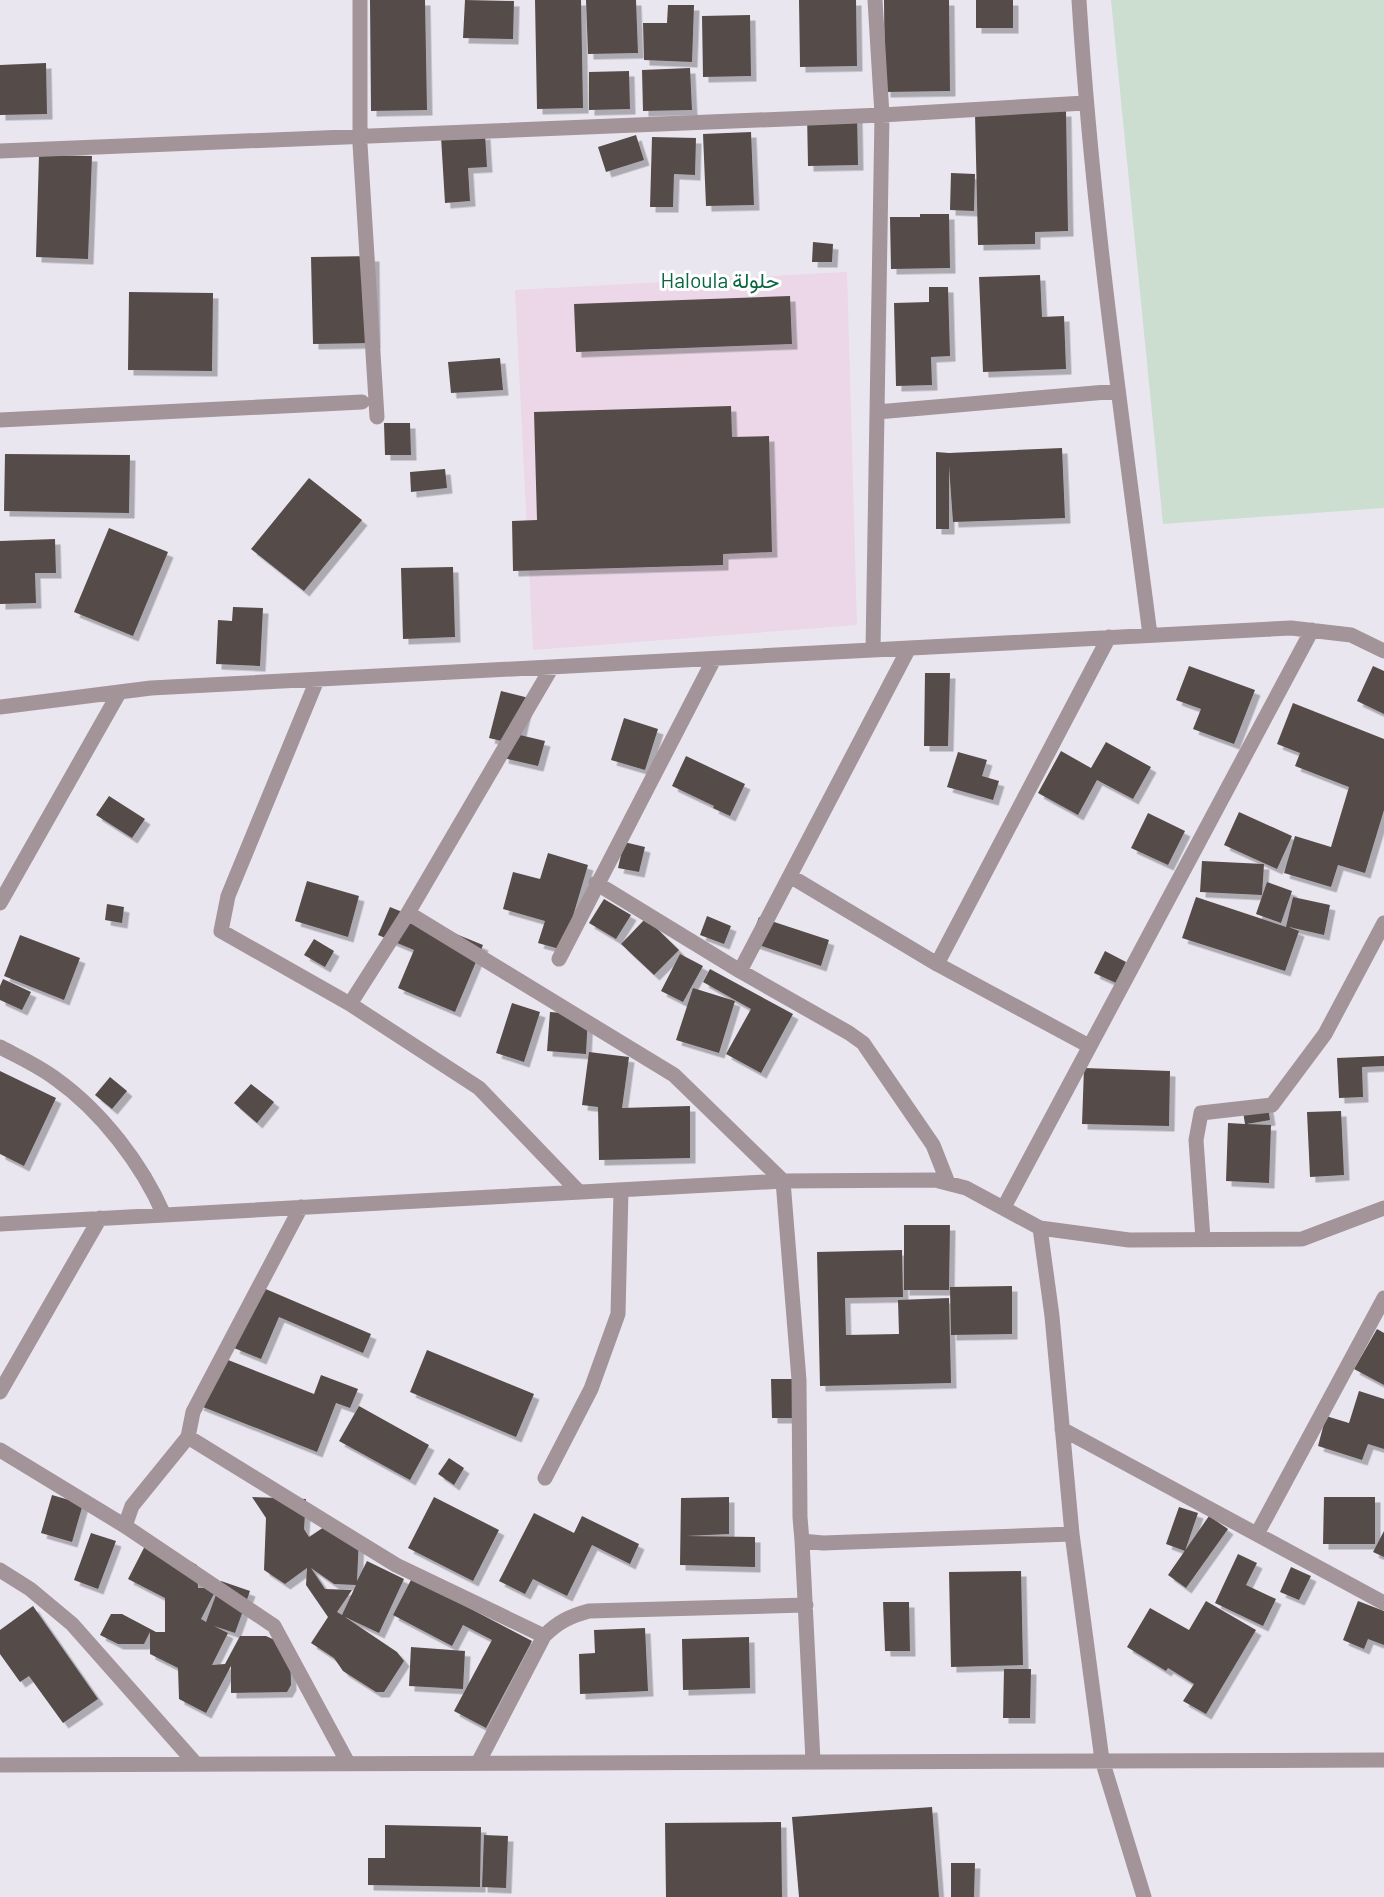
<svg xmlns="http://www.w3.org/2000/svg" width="1384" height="1897" viewBox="0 0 1384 1897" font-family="Barlow,Vazirmatn,sans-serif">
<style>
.education{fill:#ebd7e7}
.green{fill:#cbdecf}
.building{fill:#554b49;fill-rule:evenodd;filter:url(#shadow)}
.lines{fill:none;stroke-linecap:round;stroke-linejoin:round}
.minor{stroke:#a39499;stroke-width:15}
.labels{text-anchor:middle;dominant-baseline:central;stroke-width:6;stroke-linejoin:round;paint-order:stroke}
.quarter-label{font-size:21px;fill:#086641;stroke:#fff}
</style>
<defs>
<filter id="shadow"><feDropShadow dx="5.5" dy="5.5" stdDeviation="0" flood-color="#0004"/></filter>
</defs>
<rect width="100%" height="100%" fill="#eae6f0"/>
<path class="education" d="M847,272L857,625L533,650L515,290Z"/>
<path class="green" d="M1111,0H1384V508L1163,524Z"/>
<path class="building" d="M370,0H425L427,110L371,111Z
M465,0L514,1L513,39L463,38Z
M535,0H581L583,108L537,109Z
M586,0H636L638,53L588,54Z
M799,0H856L857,66L800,67Z
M884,0H949L950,91L885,92Z
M976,0H1013V28H976Z
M668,5H694L692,62L644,60L643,23H667Z
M750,15L751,76L703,77L702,16Z
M46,63L47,114L0,115V65Z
M690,68L692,110L643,111L642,70Z
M629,71L630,109L589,110V72Z
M1066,111L1068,231L1035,232V244L978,245L975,114Z
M857,112L858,165L808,166L807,113Z
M751,132L754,205L706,206L703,134Z
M485,134L487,167L468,168L470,201L445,203L441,137Z
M636,135L644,160L606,172L598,147Z
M652,137L696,138L695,175L674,174L673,207H650Z
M39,155L92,156L88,259L36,257Z
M951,173L975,174L974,211L950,210Z
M920,214H949L950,268L891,269L890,217H920Z
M813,242L833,244L832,262H812Z
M374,256L375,343L313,344L311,257Z
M1040,275L1042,317L1064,316L1066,369L983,372L979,277Z
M929,287H948L950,356L931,357L932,385L896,386L894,303L929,302Z
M129,292L213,293L212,371L128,370Z
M790,296L792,344L576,352L574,304Z
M500,358L503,390L451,393L448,362Z
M731,406L732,437L769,436L772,552L723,554V565L513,571L512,521L537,520L534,412Z
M384,423H410L411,455H385Z
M1062,448L1065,518L953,522L949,466V529H936V452L949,453Z
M5,454L130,455L129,513L4,511Z
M445,469L447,488L411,492L410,472Z
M309,478L362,520L304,591L251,549Z
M109,528L168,552L133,636L74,612Z
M55,539L56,573H35L36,603L0,604V541Z
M453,567L455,637L403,639L401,568Z
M233,607L263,608L260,666L216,664L218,620L232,621Z
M1189,666L1255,690L1234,744L1193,729L1201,709L1176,700Z
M1373,666L1384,671V714L1357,701Z
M925,673H950L948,746H924Z
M501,691L529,698L520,735L545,741L538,766L503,758L506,742L489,738Z
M1293,703L1384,739V810L1365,873L1338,865L1331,887L1284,873L1295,836L1331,847L1349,787L1295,766L1300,753L1277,744Z
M624,718L658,729L645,770L611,760Z
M1106,742L1151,767L1133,799L1097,780L1078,815L1038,793L1061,751L1091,768Z
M958,752L987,760L982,776L999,781L993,800L947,787Z
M686,756L745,784L730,816L713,808L714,806L672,786Z
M109,796L145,819L132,838L96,815Z
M1239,812L1292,836L1277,869L1224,845Z
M1148,813L1185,831L1168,865L1131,848Z
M624,842L645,847L639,872L618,868Z
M548,853L588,865L563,950L538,943L545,921L503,909L513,872L540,879Z
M1202,861L1264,864L1262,895L1200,892Z
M307,881L359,896L348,937L295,921Z
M1267,882L1292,891L1281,923L1256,914Z
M1196,897L1286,927L1293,897L1330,905L1324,935L1289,927L1299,931L1285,971L1182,938Z
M604,899L631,915L616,939L589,923Z
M107,904L124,907L122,923L105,920Z
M390,907L483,945L455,1012L398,988L414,950L378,935Z
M707,916L731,926L724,944L700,935Z
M759,917L829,940L821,966L750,942Z
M646,918L679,950L654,975L621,944Z
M20,935L80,958L64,1000L4,976Z
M314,939L334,951L325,967L304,955Z
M1105,951L1126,962L1116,983L1094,973Z
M680,954L703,966L683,1002L661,991Z
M710,969L793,1014L761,1073L726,1054L751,1009L703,982Z
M3,979L31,992L22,1010L0,1000V986Z
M693,988L735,1001L719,1053L676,1040Z
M512,1003L540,1012L524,1062L496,1053Z
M550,1012L588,1015L586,1054L547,1051Z
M589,1052L629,1057L622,1108L690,1106V1158L599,1160L598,1107L582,1105Z
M1384,1056V1066L1362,1067L1363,1097L1339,1098L1337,1058Z
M1084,1068L1170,1071L1169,1126L1082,1124Z
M0,1071L56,1098L24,1166L0,1154Z
M110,1077L127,1091L112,1109L95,1095Z
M251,1084L274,1102L257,1123L234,1103Z
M1267,1101L1270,1120L1247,1124L1271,1125L1269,1183L1226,1181L1228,1123L1245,1124L1242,1105Z
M1341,1111L1344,1175L1310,1177L1307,1112Z
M904,1225H950L949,1290H904Z
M902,1250L903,1297L845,1298L846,1335L899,1334L898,1300L949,1298L951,1383L820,1386L817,1252Z
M1012,1286V1334L951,1335L950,1287Z
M261,1287L371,1334L363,1353L279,1317L261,1359L234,1348Z
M1377,1329L1384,1333V1385L1354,1369Z
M427,1350L534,1394L516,1437L410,1392Z
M218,1356L314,1394L321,1375L358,1389L350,1408L336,1403L317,1452L198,1405Z
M771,1379H793L794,1418H772Z
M1359,1391L1384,1399V1449L1368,1444L1362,1460L1318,1446L1326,1416L1349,1423Z
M359,1406L429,1445L410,1480L339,1441Z
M449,1458L464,1468L454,1485L438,1474Z
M52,1495L83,1504L72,1542L41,1533Z
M252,1497L306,1499L304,1529L309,1537L330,1523L359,1537L357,1581L367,1561L404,1579L379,1633L345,1617L397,1652L404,1661L384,1692H376L343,1671L334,1658L311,1643L328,1617L306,1585L307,1568L285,1584L264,1570L266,1518ZM311,1568L334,1584L356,1585L342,1615L337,1612L352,1590L325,1589Z
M434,1497L499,1530L473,1581L408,1548Z
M729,1497V1534L686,1536L755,1537V1567L680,1565L681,1498Z
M1324,1497H1375V1544H1323Z
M1179,1507L1198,1513L1185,1551L1166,1544Z
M534,1513L574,1533L582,1516L639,1544L630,1564L592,1545L567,1596L533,1579L525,1594L499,1581Z
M1209,1516L1228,1529L1186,1588L1168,1575Z
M1384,1531V1557L1373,1552Z
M91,1533L116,1541L98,1589L74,1580Z
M148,1540L197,1565L198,1588H217L201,1619L206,1622L221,1581L250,1591L235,1633L214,1626L228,1633L212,1665L225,1664L240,1636H266L290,1647L291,1685L287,1692L231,1693V1666L206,1713L179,1699L178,1668L150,1654V1632L144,1644H118L100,1635L111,1614H122L156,1632H165V1598L128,1579Z
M1238,1554L1257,1563L1246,1585L1276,1599L1263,1626L1215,1603Z
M1291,1567L1311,1576L1299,1600L1280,1592Z
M1021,1571L1023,1665L951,1667L949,1572Z
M412,1578L532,1641L486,1728L454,1711L492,1640L463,1625L452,1646L393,1615Z
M1206,1601L1256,1630L1206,1714L1183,1701L1194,1684L1168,1668L1166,1671L1127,1647L1150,1608L1189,1630Z
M1358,1601L1384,1611V1645L1368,1639L1364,1649L1343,1640Z
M883,1602H909L910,1651H885Z
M33,1606L98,1699L63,1723L29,1676L20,1682L0,1654V1630Z
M645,1628L648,1691L580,1694L579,1654L595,1653L594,1630Z
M749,1637L750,1688L683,1690L682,1639Z
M411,1647L465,1651L463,1689L409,1686Z
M1004,1669H1031L1030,1718H1003Z
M932,1807L939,1897H799L792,1817Z
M781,1822L782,1897H666L665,1823Z
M385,1825L481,1827L480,1887L368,1885V1858H385Z
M484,1835L508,1836L506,1888L482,1887Z
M951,1863H975L974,1897H951Z"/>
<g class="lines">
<path class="minor" d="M360,0V144L377,417
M1079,0C1092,213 1123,424 1150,635
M0,151L882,115L1085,103
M877,412L1118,391
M0,420L362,402
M873,650L882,115L875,0
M317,680L228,896L221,931L350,1004L479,1088L579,1192
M0,707L151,688L1291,628L1351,635L1384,651
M790,876L937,964L1089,1046
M596,883L740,971L849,1033L863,1043L933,1145L948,1183
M0,903L119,693
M408,913L674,1075L783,1181L799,1380L800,1517L802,1541L823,1543L1072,1534
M559,959L714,659
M937,964L1109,637
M740,971L909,648
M350,1004L408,913L552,667
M0,1047C19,1057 39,1066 56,1079C101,1111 142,1164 164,1215
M1004,1207L1312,630
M0,1224L783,1181L935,1180L966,1188L1040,1228L1129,1240L1302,1239L1384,1208
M1040,1228L1052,1316L1072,1534L1102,1760L1144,1897
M1203,1239L1196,1140L1201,1113L1272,1105L1325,1034L1384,923
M0,1392L100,1218
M1062,1429L1384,1603
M188,1437L396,1565L544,1636
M0,1450L125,1526L274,1626L348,1763
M545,1478L591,1389L618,1314L621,1191
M125,1526L132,1506L188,1437L193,1412L301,1207
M1257,1534L1384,1298
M802,1541L813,1761
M0,1570L30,1589L72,1624L196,1764
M478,1763L544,1636C558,1622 570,1616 589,1611L806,1605
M0,1765L1384,1760"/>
</g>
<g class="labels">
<g class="quarter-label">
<text x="720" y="279">Haloula حلولة</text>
</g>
</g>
</svg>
